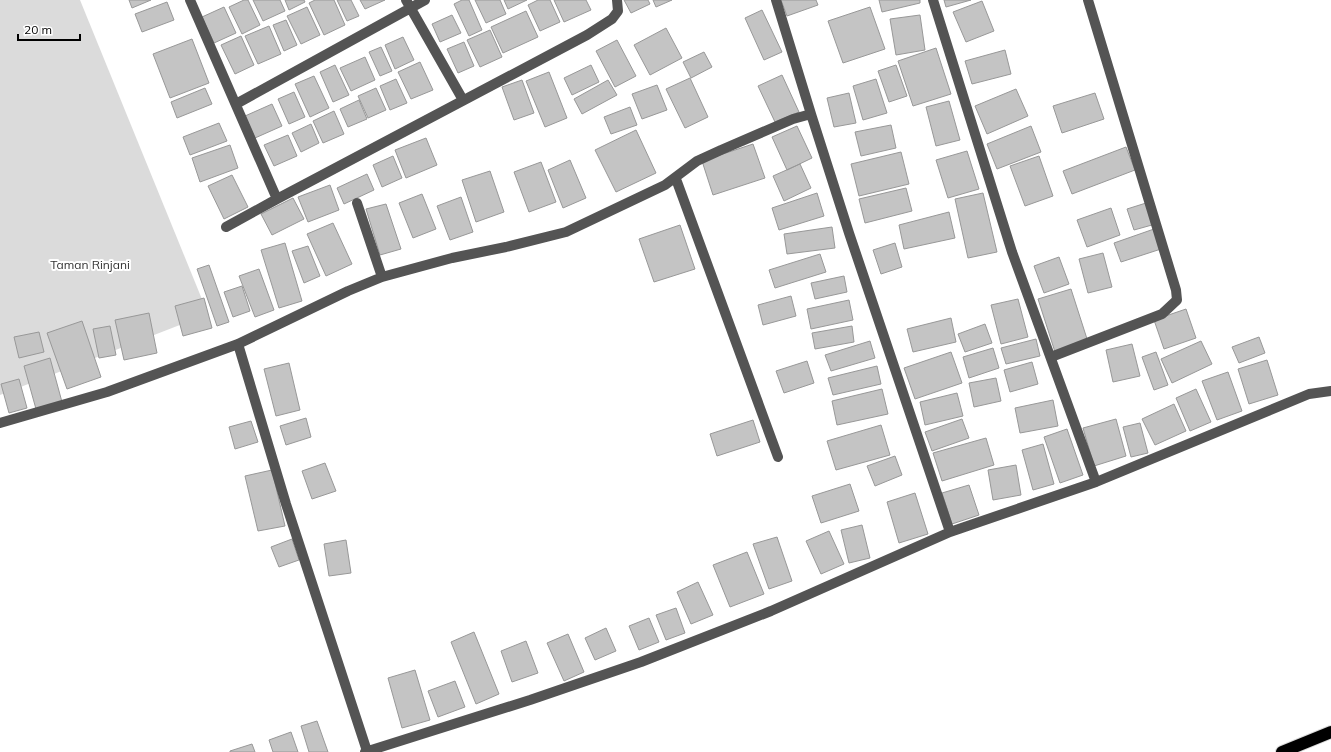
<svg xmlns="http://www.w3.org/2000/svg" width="1331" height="752" viewBox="0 0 1331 752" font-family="Mulish,sans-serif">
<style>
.green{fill:#dbdbdb}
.building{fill:#c4c4c4;stroke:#989898}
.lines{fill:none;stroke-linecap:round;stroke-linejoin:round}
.highway-casing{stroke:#dbdbdb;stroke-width:14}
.minor{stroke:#545454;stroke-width:10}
.highway{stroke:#000;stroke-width:12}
.labels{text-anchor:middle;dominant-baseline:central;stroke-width:4;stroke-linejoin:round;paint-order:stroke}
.park-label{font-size:12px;fill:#323232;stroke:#fff}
</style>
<rect width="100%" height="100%" fill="#fff"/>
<path class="green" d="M0,0H80L208,314L0,395Z"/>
<path class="building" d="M129,0H151L132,8Z
M244,0H248L260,25L242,34L229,7Z
M253,0H280L285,11L263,21Z
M285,0H304L305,2L289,10Z
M315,0H334L345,25L324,35L309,3Z
M337,0H351L359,16L347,21Z
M360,0H385L365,9Z
M462,0H469L482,30L469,36L454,4Z
M475,0H500L506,14L486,23Z
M504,0H527L508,9Z
M538,0H550L560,22L540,31L528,5Z
M554,0H586L591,10L564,22Z
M624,0H648L650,4L631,13Z
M653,0H672L656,7Z
M781,0H816L818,5L787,16Z
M879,0H920V3L882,12Z
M944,0H971L946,7Z
M982,1L994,31L966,42L953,12Z
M167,2L174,20L142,32L135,14Z
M224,7L236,33L214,43L202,17Z
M307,7L320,35L301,44L287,16Z
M870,7L885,49L843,63L828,21Z
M762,10L782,52L764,60L745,18Z
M526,11L538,37L503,53L491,27Z
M452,15L461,33L440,42L432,24Z
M920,15L925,50L896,55L890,19Z
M286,20L297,45L284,51L273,25Z
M269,26L281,54L258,64L245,36Z
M666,28L682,58L650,75L634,45Z
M490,30L502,57L480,67L467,40Z
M241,36L254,65L235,74L221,45Z
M403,37L414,60L395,69L385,45Z
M192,39L209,83L170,98L153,54Z
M617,40L636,76L615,87L596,51Z
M464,42L474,66L458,73L447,49Z
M381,47L392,71L380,76L369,52Z
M936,48L951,94L913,106L898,61Z
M1005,50L1011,74L972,84L965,61Z
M704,52L712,67L691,78L683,62Z
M365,57L375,80L351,91L340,68Z
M420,62L433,90L411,99L398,72Z
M335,65L349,95L333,102L320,72Z
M591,65L599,82L572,95L564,78Z
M896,65L907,96L889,102L878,71Z
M549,72L567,118L545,127L526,81Z
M782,75L799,112L775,122L758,86Z
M314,76L329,108L310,117L295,84Z
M690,78L708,117L685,128L666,89Z
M396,79L407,103L390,110L380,86Z
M876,79L887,113L863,120L853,86Z
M522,80L534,113L514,120L502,87Z
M608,80L617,95L582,114L574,99Z
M657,85L667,110L642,119L632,94Z
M205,88L212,104L177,118L171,102Z
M376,88L386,110L368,118L358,96Z
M1016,89L1028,116L987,134L975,106Z
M294,92L305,117L289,124L278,99Z
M849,93L856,123L834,127L827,98Z
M1095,93L1104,119L1062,133L1053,106Z
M359,100L367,119L348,127L340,109Z
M949,101L960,140L936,146L926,107Z
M272,104L282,126L255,138L245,116Z
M630,107L637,125L611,134L604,117Z
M334,111L344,134L323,143L313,121Z
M219,123L227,141L190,155L183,137Z
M311,124L319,143L301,152L292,133Z
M891,125L896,148L861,156L855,132Z
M797,126L812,158L787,170L772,137Z
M1031,126L1041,152L997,169L987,144Z
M636,130L656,173L616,192L595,150Z
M288,135L297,156L274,166L264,145Z
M426,138L437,165L406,178L395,150Z
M753,144L765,178L713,195L702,161Z
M230,145L238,168L200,182L192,158Z
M1126,147L1135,170L1072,194L1063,171Z
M967,151L979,189L948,198L936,160Z
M901,152L909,184L859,196L851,164Z
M393,156L402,178L382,187L373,165Z
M1039,156L1053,196L1025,206L1010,166Z
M570,160L586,198L563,208L548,170Z
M541,162L556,202L529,212L514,172Z
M800,164L811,188L784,201L773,176Z
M490,171L504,212L476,222L462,180Z
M367,174L374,190L344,204L337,188Z
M232,175L248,207L224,219L208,186Z
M330,185L339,210L308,222L298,197Z
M906,188L912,211L865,223L859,199Z
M817,193L824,216L779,230L772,208Z
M983,193L997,252L968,258L955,199Z
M422,194L436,229L413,238L399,203Z
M461,197L473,232L450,240L437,206Z
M293,198L304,219L272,235L261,214Z
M1146,203L1152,225L1134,230L1127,209Z
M386,204L401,249L380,255L366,209Z
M1111,208L1120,235L1087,247L1077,220Z
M949,212L955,238L904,249L899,225Z
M333,223L352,264L326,276L307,234Z
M680,225L695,269L654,282L639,239Z
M832,227L835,248L787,254L784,234Z
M1154,229L1161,249L1121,262L1114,243Z
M285,243L302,301L279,308L261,250Z
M895,243L902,267L881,274L873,250Z
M308,246L320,276L304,283L292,251Z
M1103,253L1112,287L1088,293L1079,259Z
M820,254L826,272L775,288L769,270Z
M1059,257L1069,284L1044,293L1034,266Z
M209,265L229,322L217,326L197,269Z
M259,269L274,310L255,317L239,276Z
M844,276L847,292L815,299L811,283Z
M242,286L250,311L233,317L224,292Z
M1071,289L1088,342L1055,352L1038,299Z
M791,296L796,316L763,325L758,305Z
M204,298L212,328L183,336L175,306Z
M1018,299L1028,337L1001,344L991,305Z
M849,300L853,320L811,329L807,309Z
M1186,309L1196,338L1164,349L1154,320Z
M149,313L157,353L124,360L115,320Z
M951,318L956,342L913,352L907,329Z
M82,321L101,377L67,389L47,333Z
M985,324L992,343L965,352L958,334Z
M110,326L116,355L99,358L93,329Z
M852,326L854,342L815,349L812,333Z
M39,332L44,352L19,358L14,337Z
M1259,337L1265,353L1239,363L1232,347Z
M1036,339L1040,356L1006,364L1001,348Z
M870,341L875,358L831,371L825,355Z
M1201,341L1212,364L1172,383L1161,359Z
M1132,344L1140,376L1113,382L1106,350Z
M993,348L999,368L969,378L963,357Z
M951,352L962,383L915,399L904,368Z
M1156,352L1168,385L1154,390L1142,357Z
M50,358L62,402L36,409L24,366Z
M1267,360L1278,395L1249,404L1238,369Z
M807,361L814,383L784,393L776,371Z
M1032,362L1038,384L1010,392L1004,370Z
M289,363L300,410L276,416L264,369Z
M877,366L881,384L833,395L828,378Z
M1228,372L1242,411L1217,420L1202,381Z
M996,378L1001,401L974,407L969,383Z
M19,379L27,408L9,413L1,384Z
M882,389L888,414L837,425L832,401Z
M1196,389L1211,422L1190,431L1176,398Z
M957,393L963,416L925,425L920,402Z
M1053,400L1058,426L1020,433L1015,408Z
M1174,404L1186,431L1155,445L1142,419Z
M306,418L311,437L286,445L280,426Z
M962,419L969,438L932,451L925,432Z
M1116,419L1126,456L1094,466L1083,428Z
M753,420L760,442L717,456L710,434Z
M251,421L258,442L235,449L229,427Z
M1140,423L1148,453L1131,457L1123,427Z
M881,425L890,455L836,470L827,441Z
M1067,429L1083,475L1060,483L1044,437Z
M986,438L994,465L942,481L933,453Z
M1043,444L1054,484L1033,490L1022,450Z
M895,456L902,475L875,486L867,466Z
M325,463L336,491L312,499L302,471Z
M1016,465L1021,495L993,500L988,470Z
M272,470L285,526L258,531L245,476Z
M850,484L859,511L821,523L812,496Z
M969,485L979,515L952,524L942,493Z
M915,493L928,534L899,543L887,502Z
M862,525L870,558L849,563L841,530Z
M829,531L844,564L821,574L806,541Z
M777,537L792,581L769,589L753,544Z
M292,539L299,560L279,567L271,547Z
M346,540L351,573L329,576L324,544Z
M747,552L764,594L730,607L713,565Z
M698,582L713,615L691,624L677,592Z
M676,608L685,633L666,640L656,615Z
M649,618L659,642L639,650L629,626Z
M606,628L616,651L595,660L585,638Z
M474,632L499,694L476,704L451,642Z
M568,634L584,672L564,681L547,643Z
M526,641L538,673L512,682L501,651Z
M415,670L430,720L402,728L388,678Z
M455,681L465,707L438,717L428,691Z
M317,721L328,752H309L301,726Z
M291,732L298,752H273L269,740Z
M252,744L255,752H230V751Z"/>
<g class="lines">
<g class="highway-casing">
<path id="highway" d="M1282,752L1331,732"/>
</g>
<path class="minor" d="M190,0L277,199L587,35L612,19L618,11L617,0
M406,0L463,100
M776,0L811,114
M933,0L1012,252L1096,482
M236,104L425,0
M676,179L778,457
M357,203L382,277
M226,227L277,199
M238,344L286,504L367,751
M1051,357L1162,314L1177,300L1176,290L1088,0
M0,423L107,392L238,344L348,291L382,277L452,258L506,247L566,232L665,185L697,161L721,150L793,119L811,114L849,233L950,532
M365,752L530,700L641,662L771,611L950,532L1096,482L1309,394L1331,391"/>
<use href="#highway" class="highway"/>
</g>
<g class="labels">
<g class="park-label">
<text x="90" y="264">Taman Rinjani</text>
</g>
</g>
<path d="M18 34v6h62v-6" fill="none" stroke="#000000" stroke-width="2"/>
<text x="24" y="34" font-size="12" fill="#000000" stroke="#ffffff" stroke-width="3" paint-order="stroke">20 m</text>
</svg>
